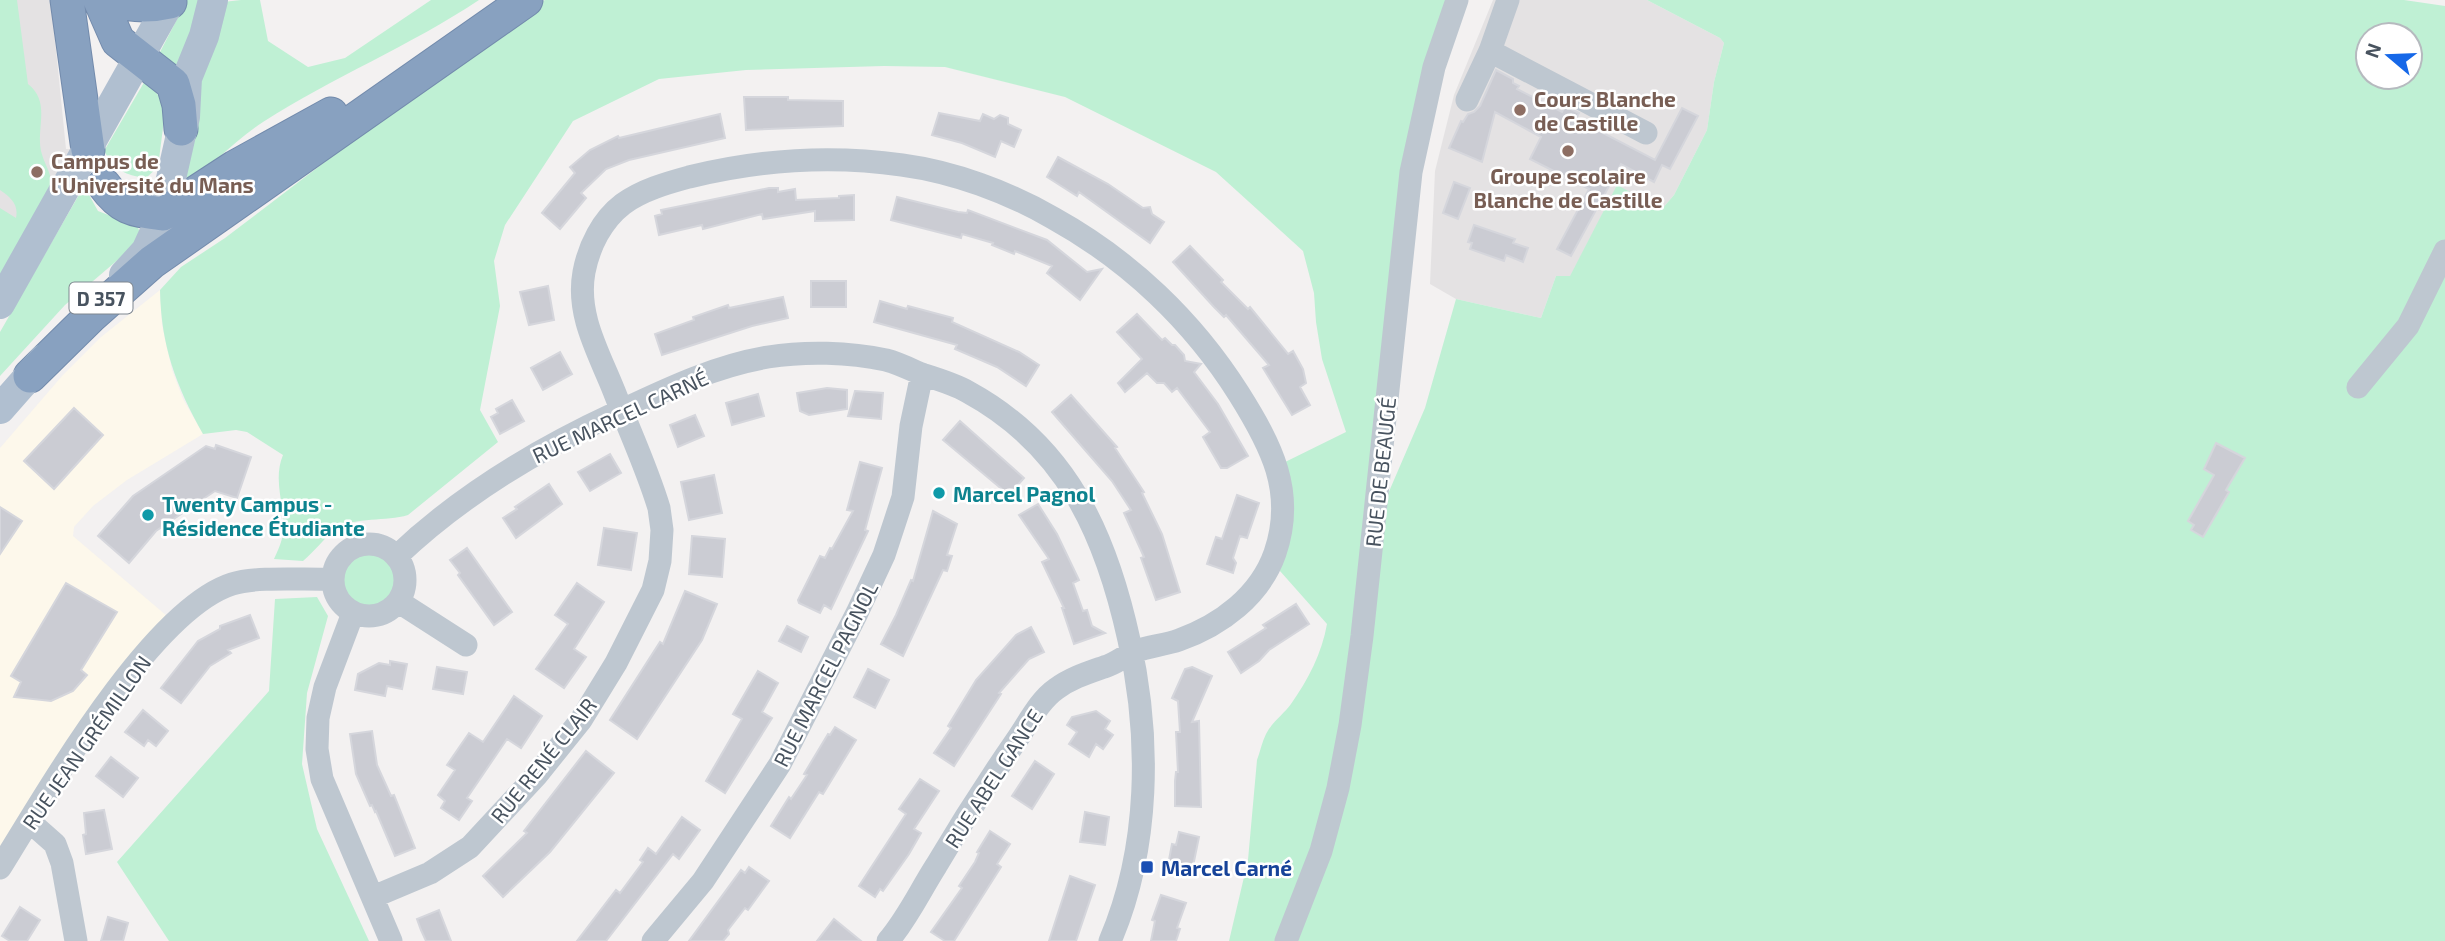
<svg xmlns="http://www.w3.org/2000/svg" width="2445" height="941" viewBox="0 0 2445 941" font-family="'Exo 2',sans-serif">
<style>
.commercial{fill:#fdf8eb}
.education{fill:#e4e2e3}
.green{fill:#bff0d4;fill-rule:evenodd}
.building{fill:#cbccd3;stroke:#d5d6dc;stroke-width:2}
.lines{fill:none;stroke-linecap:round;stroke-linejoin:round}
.highway-casing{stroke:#738bac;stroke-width:35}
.minor{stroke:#bec7d0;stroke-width:23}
.major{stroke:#b0bfd0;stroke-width:30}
.highway{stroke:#88a1c0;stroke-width:33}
.education-dot{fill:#8d6e63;stroke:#fff;stroke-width:2.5}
.culture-dot{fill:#0f9aa8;stroke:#fff;stroke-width:2.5}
.transit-dot{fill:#1a4fb4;stroke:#fff;stroke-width:2.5}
.labels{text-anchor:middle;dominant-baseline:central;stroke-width:5;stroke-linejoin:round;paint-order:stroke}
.shield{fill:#fff;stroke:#7f878f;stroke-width:2}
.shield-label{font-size:19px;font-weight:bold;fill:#48535f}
.education-label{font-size:21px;font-weight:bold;fill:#785e54;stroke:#fff;text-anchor:start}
.street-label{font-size:21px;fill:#48535f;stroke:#fff}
.culture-label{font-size:21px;font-weight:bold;fill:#0d838f;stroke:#fff;text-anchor:start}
.transit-label{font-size:21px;font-weight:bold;fill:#164399;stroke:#fff;text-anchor:start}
</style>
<rect width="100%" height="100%" fill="#f3f1f1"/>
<path class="commercial" d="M160,290L162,325L172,370L183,399L203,434L127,480L93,506L74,527L73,536L174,622L0,868V448L62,376L101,337Z"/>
<path class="education" d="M0,0H51L66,149L88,150L0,304Z
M1493,0H1647L1720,38L1724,43L1714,82L1707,130L1674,195L1662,209L1617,186L1570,277L1556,276L1541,318L1456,299L1430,284L1435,171L1454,95Z"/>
<path class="green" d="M0,0H17L28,84C51,102 36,127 41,151C44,163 50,171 52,183L0,275V208L16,218C19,204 10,197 0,190Z
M187,0H201L178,68L159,54Z
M241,0H260L268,41L308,67L345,58L431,0H479C410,46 333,77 263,122C235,140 203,173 177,196L194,82L223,2Z
M545,0H1457L1434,67L1375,524L1425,408L1456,299L1541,318L1556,276H1570L1617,185L1662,209L1674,195L1707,130L1714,82L1724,43L1720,38L1647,0H2404L2445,6V941H1229L1248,860L1257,760C1260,752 1262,742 1266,734C1272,722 1283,715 1291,704C1308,680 1322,653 1327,624L1272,562L1277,466L1346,432L1322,359L1316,322L1314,293L1303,251L1216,172L1065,97L945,67L884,66L746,70L659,79L573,121L505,225L494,261L500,306L480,410L498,442L408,515C386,522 356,516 336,529C325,537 314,552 303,561L274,559C278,550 282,542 283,533C286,506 272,482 283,455L247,432L236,430L203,434C176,386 161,346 160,290L181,267L225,238L515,17ZM2368,35H2410V77H2368Z
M146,79L161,99L164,120L158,167L146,178C124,175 116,170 104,151Z
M84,186L98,211L137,226L141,234L134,246L65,305L0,376V332Z
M341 580a28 28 0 1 1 56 0a28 28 0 1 1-56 0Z
M317,597L328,616L307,693L302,764L317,829L369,941H169L117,862L269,691L275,599Z"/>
<path class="building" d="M1496,70L1513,79V83L1519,86L1517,89L1562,112L1565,106L1579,113L1576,119L1655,160L1682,108L1698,116L1670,169L1662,165L1654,182L1621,164L1571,256L1557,249L1589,189L1530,159L1541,137L1495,112L1482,162L1449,148L1461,121L1463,122L1468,114L1474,112L1480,106Z
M744,97H788V100L843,101V126L746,130Z
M939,113L980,121L983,114L994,119L1000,115L1008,118V124L1021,130L1014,147L1001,141L995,157L962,143L932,135Z
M720,114L725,138L629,160L606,169L581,193L586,198L560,229L542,213L575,173L570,167L590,150L618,136L619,138Z
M1058,157L1108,184L1143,208L1150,207L1152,214L1164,222L1150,243L1079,192L1077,196L1047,177Z
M1454,182L1470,188L1458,219L1443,213Z
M769,188H778V192L795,189L796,200L839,198V196L854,195V220L815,221V211L763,219L762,214L703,229L702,225L659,235L655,216L662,214L661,210Z
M897,197L958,212L967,213L968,210L1047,240L1087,272L1102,269L1080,300L1047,273L1052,266L1015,251L1014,254L992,245L993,243L962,234L961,238L891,220Z
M1474,225L1515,239L1513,243L1528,248L1523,262L1506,255L1504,261L1470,249L1472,243L1468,242Z
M1190,246L1223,280L1221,282L1248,309L1250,307L1288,354L1293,351L1303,369L1306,383L1300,387L1310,405L1292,415L1263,368L1269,365L1226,315L1224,317L1214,307L1173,262Z
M811,281H846V307H811Z
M548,286L554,320L529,325L520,292Z
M783,297L788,318L752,326L662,355L655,334L694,320L693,317L728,305L729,308Z
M880,301L907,309L908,306L953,318L952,322L1019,352L1039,365L1026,386L997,367L955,349L957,345L874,322Z
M1137,314L1162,340L1165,338L1172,345H1175L1184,355L1185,361L1201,364L1194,372L1218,404L1248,456L1227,468H1221L1203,437L1210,432L1177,388L1172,392L1164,383H1157L1147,373L1125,392L1118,383L1142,359L1117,332Z
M560,352L572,374L543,390L531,368Z
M827,388L847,390V409L809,415L800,411L797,393Z
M855,391L883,393L881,419L848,416Z
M758,394L764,416L732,425L726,403Z
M1071,395L1117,447L1115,448L1144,492L1142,493L1162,534L1180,592L1156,600L1141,558L1144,557L1124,513L1131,510L1112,481L1052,412Z
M512,400L524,421L500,434L491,417L498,413L496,409Z
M74,408L103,435L54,489L24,461Z
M695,415L704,436L678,447L670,425Z
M960,421L1024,478L1009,495L943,440Z
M2216,443L2245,458L2226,490L2229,492L2203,537L2191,530L2194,525L2188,521L2214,475L2204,469Z
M216,445L251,457L237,498L215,491L156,531L129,563L98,536L133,496L206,446L215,449Z
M610,454L621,473L590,491L578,472Z
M860,462L882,468L865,530L868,531L831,609L824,605L820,613L799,603L798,600L820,556L825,558L830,548L832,549L853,511L847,510Z
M714,475L722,513L689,520L681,482Z
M549,484L562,504L516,538L503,518L517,509L515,507Z
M1237,495L1259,503L1247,538L1240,536L1233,558L1236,563L1233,573L1207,564L1216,537L1222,539Z
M1038,504L1057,534L1079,580L1073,583L1083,611L1087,610L1092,626L1105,633L1074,644L1062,608H1064L1042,562L1049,559L1019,515Z
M0,507L22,521L0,554Z
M933,511L957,524L947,555L952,556L947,571L943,570L903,656L881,644L896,615L911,580L913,581Z
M604,528L637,533L631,570L598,565Z
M692,536L725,539L722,577L689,574Z
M467,548L512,612L494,625L458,575L460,573L450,560Z
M66,583L117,612L81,670L87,675L73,691L51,701L14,697L21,682L11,676Z
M577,583L604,602L574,649L586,657L564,688L536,669L568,624L555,615Z
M685,591L717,604L702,640L637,739L610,720L660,642L663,644Z
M1296,604L1309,624L1269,650L1259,661L1241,673L1228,652L1266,628L1263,625Z
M250,615L259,638L228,650L231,653L210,666L181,703L161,688L198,641L220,629V626Z
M787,626L808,637L801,652L779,641Z
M1031,627L1044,652L1029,659L999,693L1001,694L954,766L934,753L951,728L948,726L976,680L1016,635Z
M390,661L407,664L402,689L387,686L385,696L355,690L358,674L379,663L390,665Z
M437,667L467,672L463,694L433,689Z
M1192,667L1212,676L1192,722L1199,721L1201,807L1175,806V781L1176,772H1178L1176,732H1180L1178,701L1172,698L1185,669Z
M868,669L889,680L875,708L854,697Z
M758,671L778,683L762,712L772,718L725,793L706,781L742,719L733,714Z
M514,696L542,716L521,748L507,739L467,798L472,801L459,820L441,808L445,801L438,795L455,770L447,765L469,733L483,742Z
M143,710L168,731L156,746L148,740L144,746L125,732Z
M1096,711L1110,721L1105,729L1113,735L1103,749L1096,744L1089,757L1069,744L1077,732L1067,725L1072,717Z
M835,727L856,740L823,794L819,792L790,838L771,826L789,797L791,799L807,775L804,774L828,734L830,735Z
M372,731L377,765L391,796L394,795L415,848L395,856L376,811L375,812L372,805L370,806L356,774L350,734Z
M586,751L614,773L550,852L503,897L483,876L527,833L524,831Z
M111,757L138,778L123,797L96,776Z
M1035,761L1054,774L1032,809L1012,796Z
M920,779L939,791L914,829L921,833L909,854L883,891L880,889L875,897L859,886L906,814L899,809Z
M104,810L112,849L86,854L83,835L86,834L84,813Z
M1085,812L1109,817L1105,845L1080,842Z
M682,817L700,830L679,859L673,854L606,941H577L616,890L620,893L643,862L640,860L648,848L656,854Z
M990,831L1010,844L997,864L1001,867L954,941H945L931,932L962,888L959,886L975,862L979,853L977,852Z
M1179,832L1199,837L1192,871L1168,865L1172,844L1176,845Z
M749,867L769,881L748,910L745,908L728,930L729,934L723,941H689L741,870L745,873Z
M1070,876L1095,885L1076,941H1049Z
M1161,895L1186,903L1177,928L1180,929L1176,941H1151L1155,921L1152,920Z
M20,907L40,920L27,941H10L2,936Z
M439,910L451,941H426L421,930L417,919Z
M108,917L128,923L123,941H101Z
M834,919L861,941H817Z"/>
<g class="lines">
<g class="highway-casing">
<path id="highway" d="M67,0L88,150
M100,0L118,41L173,84L179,105L181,129
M110,0C131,6 149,7 170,2
M104,185C122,210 134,210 163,214L235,167L331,114
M30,376L90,317L152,262L526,0"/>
</g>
<path class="minor" d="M1490,51L1646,133
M1467,100L1490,51L1508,0
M2358,387L2408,326L2445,251
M333 580a36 36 0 1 1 72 0a36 36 0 1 1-72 0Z
M397,556C460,496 536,450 616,413C665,390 714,366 768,357C805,351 849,352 886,360C898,363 910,369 921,374C937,379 954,384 968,392C1067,446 1106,535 1129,640C1151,738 1150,848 1110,941
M399,602L466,645
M353,613L325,687L318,718L317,749L322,779L391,941
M29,821L55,844L62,863L76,941
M0,868C46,794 151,610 232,584C257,576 305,580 333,579
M373,897L430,873L470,847L536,776L581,720L616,663L653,590L660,561L662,530L659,508C647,468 629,430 614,391C599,353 576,315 584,272C589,246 602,220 623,204C642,190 667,183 689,177C758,160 832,155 902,165C954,172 1008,192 1053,218C1129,260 1193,321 1239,394C1271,445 1296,492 1275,553C1260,596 1221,625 1179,640C1165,645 1150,646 1136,651C1125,655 1116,664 1104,667C1087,673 1071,678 1056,689C1040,700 1029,722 1018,738C989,780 962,822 936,866C920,891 907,919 888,941
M653,941L703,881L780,764L857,613L884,555L903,497L911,426L922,374
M1286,941L1321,851L1338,788L1350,725L1362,636L1411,172L1434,67L1457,0"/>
<path class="major" d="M124,275L146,251L163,214L185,117L187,78L204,36L213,0
M0,304L171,0
M0,409L44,359"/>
<use href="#highway" class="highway"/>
</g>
<g class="education-dot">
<circle cx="1520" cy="110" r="7"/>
<circle cx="1568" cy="151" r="7"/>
<circle cx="37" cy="172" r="7"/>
</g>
<g class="culture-dot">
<circle cx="939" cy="493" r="7"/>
<circle cx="148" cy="515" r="7"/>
</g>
<rect class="transit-dot" x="1140" y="860" width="14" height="14" rx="3.5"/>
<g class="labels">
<rect class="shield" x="69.5" y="282.5" width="63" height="31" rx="5"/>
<g class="shield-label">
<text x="101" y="298">D 357</text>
</g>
<g class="education-label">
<text x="1534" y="98">Cours Blanche<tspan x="1534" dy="24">de Castille</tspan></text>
<text x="51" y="160">Campus de<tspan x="51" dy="24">l'Université du Mans</tspan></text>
<text x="1568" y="175" text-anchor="middle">Groupe scolaire<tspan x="1568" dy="24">Blanche de Castille</tspan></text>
</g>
<g class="street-label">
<text transform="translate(620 416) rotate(-25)">RUE MARCEL CARNÉ</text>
<text transform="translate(1380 472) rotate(-84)">RUE DE BEAUGÉ</text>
<text transform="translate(825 674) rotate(-63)">RUE MARCEL PAGNOL</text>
<text transform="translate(86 742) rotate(-55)">RUE JEAN GRÉMILLON</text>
<text transform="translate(543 760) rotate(-51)">RUE RENÉ CLAIR</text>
<text transform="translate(993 778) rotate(-57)">RUE ABEL GANCE</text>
</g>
<g class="culture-label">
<text x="953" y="493">Marcel Pagnol</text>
<text x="162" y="503">Twenty Campus -<tspan x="162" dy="24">Résidence Étudiante</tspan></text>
</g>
<g class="transit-label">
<text x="1161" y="867">Marcel Carné</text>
</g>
</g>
<g transform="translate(2389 56) rotate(289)"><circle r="33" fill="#ffffff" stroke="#b6babf" stroke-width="2"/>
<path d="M0-5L12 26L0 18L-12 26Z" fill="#1668e8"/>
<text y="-10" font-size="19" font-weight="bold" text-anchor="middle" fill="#48535f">N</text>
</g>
</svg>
